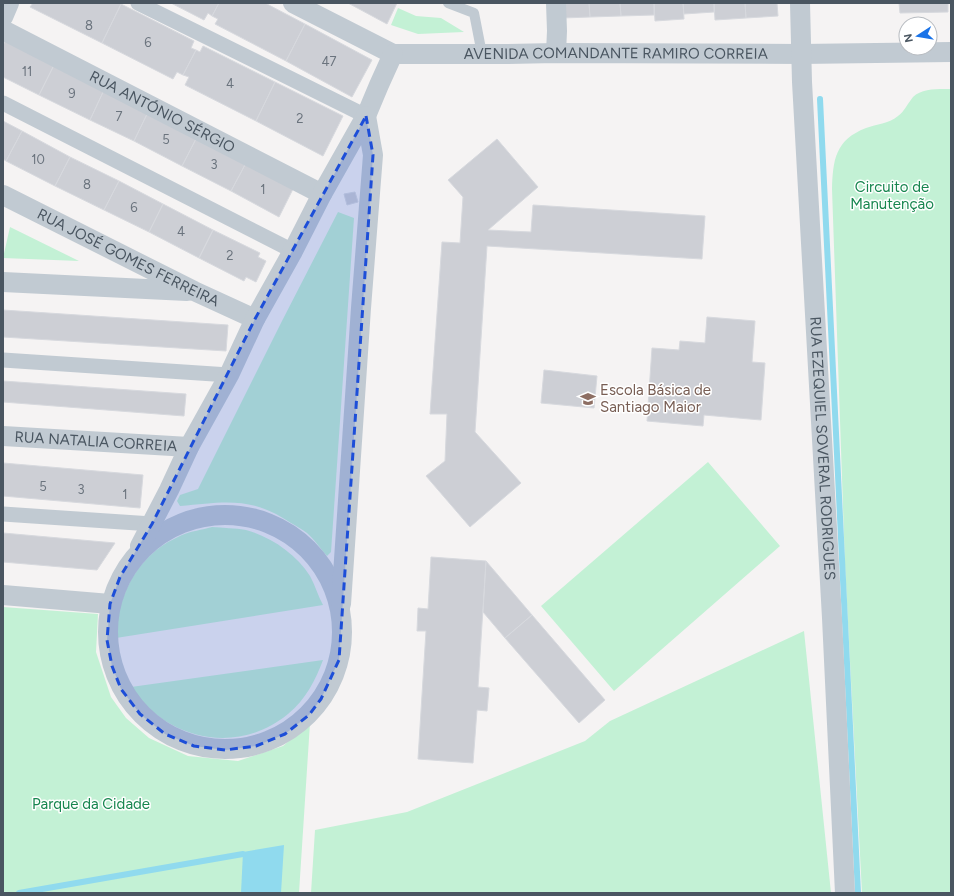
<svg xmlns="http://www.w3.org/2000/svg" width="954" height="896" viewBox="0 0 954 896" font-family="Figtree,sans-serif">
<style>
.green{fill:#c3f1d5}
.water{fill:#90daee}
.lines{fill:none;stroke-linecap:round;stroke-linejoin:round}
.stream{stroke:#90daee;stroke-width:6}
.building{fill:#cdcfd5;stroke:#d7d9de}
.service{stroke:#c1cad2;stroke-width:10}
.pedestrian{stroke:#c1cad2;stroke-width:15}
.minor{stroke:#c1cad2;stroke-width:20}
.marked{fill:#1d4ed8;fill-opacity:0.2;stroke:#1d4ed8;stroke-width:3;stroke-dasharray:8 5;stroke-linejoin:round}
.labels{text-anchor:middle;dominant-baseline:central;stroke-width:3;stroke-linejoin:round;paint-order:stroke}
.number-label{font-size:13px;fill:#6b747e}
.street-label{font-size:15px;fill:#4a5661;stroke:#fff}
.park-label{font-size:15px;fill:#17864f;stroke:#fff}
.education-label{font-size:15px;fill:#785e54;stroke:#fff;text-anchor:start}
</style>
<rect width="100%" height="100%" fill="#f5f3f3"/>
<path class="green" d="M398,8L416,16L441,18L464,32L418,34L391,25Z
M951,89V893H862L845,565L832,189C833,160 835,140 866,128C877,124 888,124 898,116C904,112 908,103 913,97C922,88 939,89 951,89Z
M338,212L354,218L331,552L327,556C320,548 314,539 307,533C302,529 296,526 291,523C251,496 225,502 180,506L177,501L180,495L198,489L282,321Z
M10,227L79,261L3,258Z
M708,462L780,546L614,691L541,606Z
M212,527C223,528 235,528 246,530C271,537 296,554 310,576C315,585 318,596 323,605L116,638C117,599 134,562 168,542C173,540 177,537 182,535C191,531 202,530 212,527Z
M3,607L98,614L96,652L111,697L126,718L149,738L188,756L238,761L283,746L310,723L299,893H3Z
M804,631L831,893H311L315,830L407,812L585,741L610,721Z
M323,660C315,681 306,699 288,714C237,756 166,740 131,687Z"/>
<path class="water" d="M284,845L281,893H241L243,852Z"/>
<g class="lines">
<path class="stream" d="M820,99L858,893
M19,893L243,854"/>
</g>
<path class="building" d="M33,3H118L121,4L102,43L30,7Z
M171,3H219L212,16L208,13L204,20Z
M219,3H265L305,24L286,61L215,24L218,19L212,16Z
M348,3H397L387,24Z
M561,3H589L590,17L562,18Z
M589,3H620L621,16L590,17Z
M620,3H654V15L621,16Z
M654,3H683L684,19L655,21Z
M683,3H714V12L684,14Z
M714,3H745L746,18L715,20Z
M745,3H777L778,16L746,18Z
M899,3H948V12L900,13Z
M121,4L194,41L191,48L196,50L183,75L177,72L173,79L102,43Z
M305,24L372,60L352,97L286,61Z
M6,40L54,65L39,95L3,77V45Z
M203,46L275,82L256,121L185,85L189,77L183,75L196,50L200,52Z
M54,65L104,90L90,120L39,95Z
M275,82L343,116L323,156L256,121Z
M104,90L148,112L134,141L90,120Z
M148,112L197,137L182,166L134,141Z
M3,121L22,131L6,161L3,159Z
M22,131L70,157L55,186L6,161Z
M197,137L246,163L231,191L182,166Z
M497,139L538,187L488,230L531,232L533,205L705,216L702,259L487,246L475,432L521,483L470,527L426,476L445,461L447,414H430L442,242L460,243L463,197L448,180Z
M70,157L119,181L104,210L55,186Z
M246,163L294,187L279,217L231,191Z
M119,181L163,204L149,232L104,210Z
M355,192L358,202L347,205L344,194Z
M163,204L213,230L199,258L149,232Z
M213,230L260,253L258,257L266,261L256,282L246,277L244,281L199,258Z
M3,310L228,325L226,351L3,337Z
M707,317L755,321L752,362L765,363L761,420L704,415L703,426L647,421L652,348L679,350L680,341L705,343Z
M544,370L597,376L594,408L541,403Z
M3,381L186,394L184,416L3,402Z
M3,463L143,475L140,508L3,496Z
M3,533L115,543L97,570L3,562Z
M431,557L486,561L478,687L489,688L487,711L477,710L473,763L418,759L426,631H417L418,608L428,609Z
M486,561L532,615L505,638L483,612Z
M532,615L605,700L579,723L505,638Z"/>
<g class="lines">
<path class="service" d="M448,3L474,13L482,54"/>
<path class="pedestrian" d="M138,3L366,116
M3,103L293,251
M3,360L229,375
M3,514L152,524"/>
<g class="minor">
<path id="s1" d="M293,3L393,54H504L556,53L801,54L951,52"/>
<path id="s2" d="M800,3L802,82L832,618L845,893"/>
<path d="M3,17L9,3"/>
<path id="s3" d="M3,30L322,194"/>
<path d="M556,53L557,31L556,3"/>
<path id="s4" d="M3,195L194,291L255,319"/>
<path d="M3,282L187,291"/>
<path id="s5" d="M3,436L189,447"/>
<circle cx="225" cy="632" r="117"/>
<path d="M140,546L169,490L189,447L229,375L255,319L293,251L322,194L366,116L379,85L393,54"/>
<path d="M3,595L110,604"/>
<path d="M341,604L361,308L373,155L366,116"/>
</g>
</g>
<path class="marked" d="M366,116L373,155L339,660L321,699L309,715L285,734L256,746L225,750L194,746L165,734L140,714L121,689L112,666L107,640L110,604L120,577L152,524L255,319Z"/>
<defs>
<g id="school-bare" transform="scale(1.2)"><path d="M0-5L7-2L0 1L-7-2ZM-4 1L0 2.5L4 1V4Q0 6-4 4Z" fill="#8d6e63" stroke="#fff" stroke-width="2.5" paint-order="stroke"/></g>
</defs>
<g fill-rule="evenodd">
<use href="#school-bare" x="588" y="399"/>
</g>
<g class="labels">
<g class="number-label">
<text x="89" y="25">8</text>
<text x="148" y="42">6</text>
<text x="329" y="61">47</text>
<text x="27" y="71">11</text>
<text x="230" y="83">4</text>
<text x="72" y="93">9</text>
<text x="119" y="116">7</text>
<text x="300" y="118">2</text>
<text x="166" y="139">5</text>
<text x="38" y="159">10</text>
<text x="214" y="164">3</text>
<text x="87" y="184">8</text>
<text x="263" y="189">1</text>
<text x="134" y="207">6</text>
<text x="181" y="231">4</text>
<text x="230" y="255">2</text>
<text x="43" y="486">5</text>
<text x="81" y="489">3</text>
<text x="125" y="494">1</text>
</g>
<g class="street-label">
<text stroke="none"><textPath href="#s1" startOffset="335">AVENIDA COMANDANTE RAMIRO CORREIA</textPath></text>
<text stroke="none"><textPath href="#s3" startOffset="179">RUA ANTÓNIO SÉRGIO</textPath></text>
<text stroke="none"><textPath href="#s4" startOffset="140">RUA JOSÉ GOMES FERREIRA</textPath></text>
<text stroke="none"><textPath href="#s5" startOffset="93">RUA NATALIA CORREIA</textPath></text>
<text stroke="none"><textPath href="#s2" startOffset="446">RUA EZEQUIEL SOVERAL RODRIGUES</textPath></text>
</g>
<g class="park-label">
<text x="892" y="187">Circuito de<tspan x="892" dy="17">Manutenção</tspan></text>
<text x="91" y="804">Parque da Cidade</text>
</g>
<g class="education-label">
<text x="600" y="390">Escola Básica de<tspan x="600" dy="17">Santiago Maior</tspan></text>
</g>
</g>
<rect width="954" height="896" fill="none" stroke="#4a5661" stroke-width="8"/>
<g transform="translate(918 36) rotate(258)"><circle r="19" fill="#ffffff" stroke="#b7bbc0"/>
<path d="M0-3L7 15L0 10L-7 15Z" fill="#1a73e8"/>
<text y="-6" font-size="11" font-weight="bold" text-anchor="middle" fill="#4a5661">N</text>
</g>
</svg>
